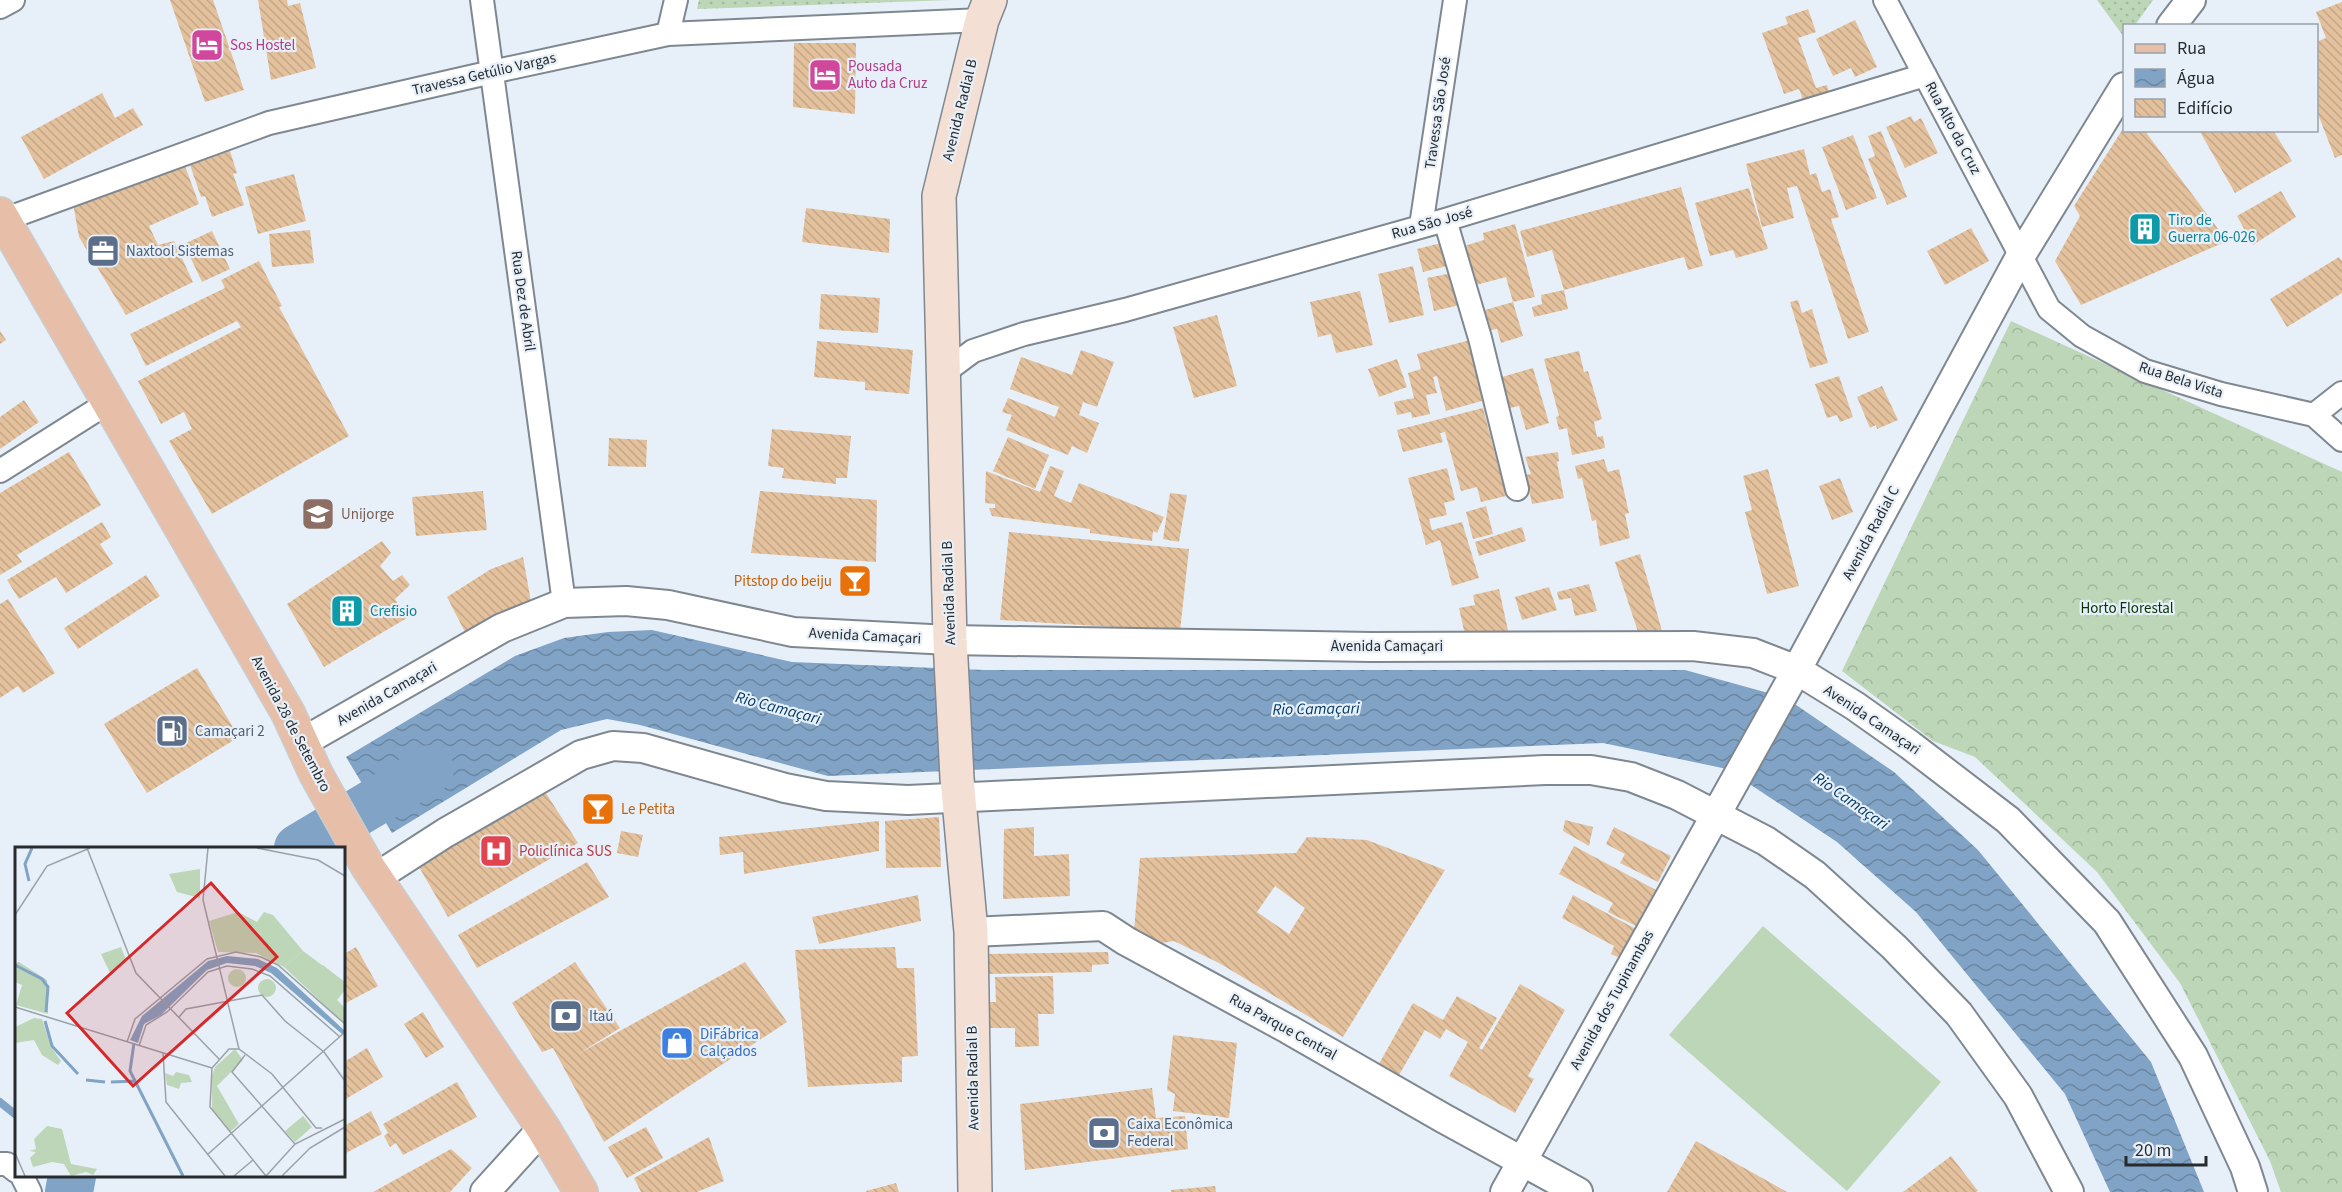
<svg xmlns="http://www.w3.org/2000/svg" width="2342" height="1192" viewBox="0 0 2342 1192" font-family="'Source Sans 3',sans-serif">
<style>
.forest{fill:url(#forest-crowns)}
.park{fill:url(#park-dots)}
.garden{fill:#bcd6b7}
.water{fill:url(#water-waves)}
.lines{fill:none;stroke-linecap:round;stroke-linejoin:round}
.stream{stroke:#81a4c6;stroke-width:8}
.river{stroke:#81a4c6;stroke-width:48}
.building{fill:url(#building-back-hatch);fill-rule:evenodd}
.minor-casing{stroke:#7f8890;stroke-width:26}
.tertiary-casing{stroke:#7f8890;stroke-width:32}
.secondary-casing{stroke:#7f8890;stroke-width:36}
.primary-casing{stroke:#cbcccd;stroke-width:36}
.minor{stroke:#fff;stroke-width:22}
.tertiary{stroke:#fff;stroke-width:28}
.secondary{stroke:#f3dfd4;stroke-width:33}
.primary{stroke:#e7bfa9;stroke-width:33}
.labels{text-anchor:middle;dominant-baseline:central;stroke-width:4.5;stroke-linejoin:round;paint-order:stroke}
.hotel-label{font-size:15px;fill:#b23c85;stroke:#e7f0f9;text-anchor:start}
.street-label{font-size:15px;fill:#272b2e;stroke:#e7f0f9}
.culture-label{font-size:15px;fill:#0d838f;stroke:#e7f0f9;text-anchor:start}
.service-label{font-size:15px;fill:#4e5e75;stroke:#e7f0f9;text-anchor:start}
.education-label{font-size:15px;fill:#785e54;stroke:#e7f0f9;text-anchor:start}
.food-label{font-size:15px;fill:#c56008;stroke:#e7f0f9;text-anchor:end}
.park-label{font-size:15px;fill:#073400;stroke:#e7f0f9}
.health-label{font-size:15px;fill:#be3a42;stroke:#e7f0f9;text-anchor:start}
.shop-label{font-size:15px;fill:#366cbe;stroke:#e7f0f9;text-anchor:start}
.water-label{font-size:16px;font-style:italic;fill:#003964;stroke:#e7f0f9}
.inset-river{fill:none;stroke:#81a4c6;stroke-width:3}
.inset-road{fill:none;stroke:#9aa1a8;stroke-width:1.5}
.view{fill:#d62828;fill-opacity:0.15;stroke:#d62828;stroke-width:3}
.inset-edge{fill:none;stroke:#272b2e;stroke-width:3}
</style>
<defs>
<pattern id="forest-crowns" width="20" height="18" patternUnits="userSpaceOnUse" patternTransform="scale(1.5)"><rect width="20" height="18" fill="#bcd6b7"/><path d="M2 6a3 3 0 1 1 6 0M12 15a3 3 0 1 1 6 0" fill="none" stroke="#a2b89e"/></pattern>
<pattern id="park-dots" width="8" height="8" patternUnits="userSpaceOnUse" patternTransform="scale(1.5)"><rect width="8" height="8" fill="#bcd6b7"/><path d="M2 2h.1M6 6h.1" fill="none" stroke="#a2b89e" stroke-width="1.8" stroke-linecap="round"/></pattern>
<pattern id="water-waves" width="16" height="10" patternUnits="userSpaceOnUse" patternTransform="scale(1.5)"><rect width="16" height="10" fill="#81a4c6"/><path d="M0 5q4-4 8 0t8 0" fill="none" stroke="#6a86a1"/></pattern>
<pattern id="building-back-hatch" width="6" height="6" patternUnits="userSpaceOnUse" patternTransform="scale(1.5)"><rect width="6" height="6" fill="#e4c19d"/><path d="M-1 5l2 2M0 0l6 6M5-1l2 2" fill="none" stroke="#c4a688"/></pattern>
</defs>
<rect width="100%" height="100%" fill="#e7f0f9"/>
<path class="forest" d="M2011,321L2342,472V1192H2281L2270,1161L2180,983L2097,872L1975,757L1933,741L1842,671Z"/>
<path class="park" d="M699,0H951L697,9Z
M2097,0H2153L2135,25L2124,26V37Z"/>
<path class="garden" d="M1763,926L1941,1082L1847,1191L1669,1035Z"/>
<path class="water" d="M652,630L792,662L984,670H1685L1786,698L1894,772L1978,850L2151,1062L2204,1192H2110L2065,1094L1916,912L1837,842L1727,769L1603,743L828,776L640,725L607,719L561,730L392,833L346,757L515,656L564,638L608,632Z"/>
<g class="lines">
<path class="stream" d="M0,1102L16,1115"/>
<path class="river" d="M298,848L430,769
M69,1192L72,1176"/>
</g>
<path class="building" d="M170,0H213L244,90L205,102Z
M258,0H287L288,6L300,3L316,68L271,80Z
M2342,2V155L2335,158L2316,109V42L2326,38L2316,12Z
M1808,9L1816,32L1798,38L1816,88L1827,85L1829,93L1804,102L1799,89L1784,94L1762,33L1788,24L1785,17Z
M1855,20L1877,67L1855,77L1851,68L1833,76L1816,39Z
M794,43H856L855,114L793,107Z
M102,93L115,118L133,108L143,125L44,179L21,137Z
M1911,116L1914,122L1921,118L1938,153L1905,168L1886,127Z
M2124,127V130L2145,131L2227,241L2081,305L2055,261L2080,216L2074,206Z
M2199,130H2273L2292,161L2235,193Z
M1881,131L1907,197L1887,205L1868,159L1875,156L1868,136Z
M1853,135L1877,198L1846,210L1822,147Z
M1804,149L1810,175L1816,173L1822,192L1830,189L1839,217L1831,219L1869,332L1848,339L1797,186L1787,188L1794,218L1762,227L1746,164Z
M230,151L237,173L233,174L244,205L212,217L205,196L201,197L190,165Z
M185,166L199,204L149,226L158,245L174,241L193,282L126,315L79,237L73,203Z
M294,174L306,221L258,234L245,187Z
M1681,187L1703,266L1688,270L1684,257L1564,290L1552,250L1527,257L1520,231Z
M1749,188L1768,249L1736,258L1733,250L1710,256L1695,203Z
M2281,191L2296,217L2253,245L2237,216Z
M806,208L890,219L889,253L802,242Z
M1515,224L1535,297L1513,302L1506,277L1476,285L1482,307L1461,247L1484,240L1483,233Z
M1971,228L1989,261L1945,285L1927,251Z
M310,230L314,263L272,267L269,234Z
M212,231L230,269L202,282L184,244Z
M1445,242L1451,265L1423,272L1417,249Z
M2339,257L2342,261V293L2287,327L2270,299Z
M259,261L282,306L279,307L349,436L212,514L169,441L192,429L184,412L161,424L138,381L241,327L237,321L146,366L130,334L225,288L221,280Z
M1413,266L1424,315L1389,323L1378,274Z
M1452,273L1460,305L1434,311L1427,278Z
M1564,290L1568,309L1534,317L1532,307L1542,304L1541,295Z
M1360,291L1373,345L1336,353L1331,334L1318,337L1310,302Z
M821,294L880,298L878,333L819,329Z
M1798,300L1802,313L1812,309L1828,363L1810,368L1790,302Z
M1513,302L1523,336L1501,343L1497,329L1491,330L1485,310Z
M1217,315L1237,386L1194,398L1173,327Z
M0,331L6,340L0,344Z
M1470,340L1485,400L1446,411L1437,376L1433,377L1437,393L1426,395L1430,414L1412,418L1411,412L1397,415L1394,402L1414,398L1408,373L1421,369L1417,354Z
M817,341L913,350L909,394L865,390V382L814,377Z
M1081,350L1114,362L1097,407L1083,402L1079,415L1099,423L1087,453L1072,446L1068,455L1006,430L1012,415L1002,412L1008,398L1055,417L1059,407L1010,389L1021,357L1072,375Z
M1579,351L1584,372L1588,371L1602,419L1594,422L1597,437L1603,436L1605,448L1572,455L1567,428L1559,430L1556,417L1559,416L1544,359Z
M1397,359L1407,387L1379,397L1368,369Z
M1533,368L1549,423L1526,430L1519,406L1510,408L1502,377Z
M1839,376L1853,417L1840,422L1837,415L1827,418L1815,384Z
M1882,386L1898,420L1877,429L1876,425L1870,428L1857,397Z
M24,400L39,422L0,449V417Z
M1483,408L1506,496L1481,502L1477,487L1461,491L1445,432L1440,433L1443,442L1403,452L1397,430Z
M772,429L851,436L847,478H836V484L782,478L784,468L768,466Z
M1008,437L1049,455L1035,489L993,471Z
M609,438L647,440L646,467L608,466Z
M69,452L101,505L17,555L22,562L0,575V493Z
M1558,452L1559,461L1557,462L1564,498L1532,504L1526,475L1531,474L1525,457Z
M1604,459L1608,472L1619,469L1629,513L1625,514L1630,538L1600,546L1596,520L1592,521L1582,478L1578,479L1575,466Z
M1050,466L1064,471L1054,496L1071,503L1079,483L1164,517L1157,533L1153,531L1152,541L1090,533V529L992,516L989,508H995V504L985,503L986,471L1040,492Z
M1447,468L1455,500L1444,503L1447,515L1429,519L1432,530L1462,522L1479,578L1452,586L1440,540L1426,545L1408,478Z
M1768,469L1799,586L1767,594L1745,512L1752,510L1743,476Z
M1840,478L1853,512L1832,520L1819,486Z
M483,491L487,530L416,536L412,497Z
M760,491L877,500L876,562L751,553Z
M1170,493L1187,495L1179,542L1163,539Z
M1486,506L1493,534L1473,539L1466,512Z
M102,522L111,537L100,544L113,564L66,593L56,577L19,599L7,580Z
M1522,527L1526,541L1479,556L1475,542Z
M1009,532L1189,549L1180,631L1000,620Z
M382,541L391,553L380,566L393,581L402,575L410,585L395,599L407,618L324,667L287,604Z
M1640,554L1652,595L1665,642L1641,641L1615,562Z
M523,557L531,602L466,634L447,597L491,569Z
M844,567L866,568L865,590L843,589Z
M146,575L160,596L78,649L64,628Z
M1589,584L1597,611L1575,616L1571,598L1559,600L1557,592Z
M1549,587L1557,610L1522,620L1515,597Z
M1499,589L1509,635L1467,644L1459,608L1475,605L1473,595Z
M8,599L55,673L23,693L18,686L0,698V604Z
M197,668L239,737L147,793L104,724Z
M540,784L578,843L448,917L415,860Z
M588,797L609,802L605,823L583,819Z
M939,817L941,867L886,868L885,821Z
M1565,820L1593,827L1589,846L1563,831Z
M879,821V851L744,874L743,852L720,855L719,837Z
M1034,827V856L1069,854L1070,896L1003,899L1004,829Z
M1614,827L1671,856L1658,882L1620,863L1625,854L1606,844Z
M621,831L643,835L638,857L617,853Z
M1307,837L1367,840L1445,870L1343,1037L1219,963L1174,941L1144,946L1134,931L1140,858L1296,853ZM1275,886L1305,908L1289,934L1257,912Z
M1574,846L1656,890L1636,926L1608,912L1613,903L1559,874Z
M587,862L609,897L477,968L458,935Z
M918,895L921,921L819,944L812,917Z
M1573,895L1636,929L1620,958L1611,954L1614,946L1562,918Z
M356,947L378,986L344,1004V954Z
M895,947L897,968H914L918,1056L902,1057V1082L808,1087L795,950Z
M1108,952L1109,964L1092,965V972L989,974L988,954Z
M575,962L620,1028L578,1054L745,962L787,1022L604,1142L553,1048L542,1052L512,1003Z
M1053,976L1054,1014H1038L1039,1046L1015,1047V1028H990L989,1002H996L995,977Z
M1520,984L1565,1010L1528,1076L1534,1079L1515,1113L1449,1076L1468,1042L1446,1029L1440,1039L1425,1030L1395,1082L1375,1071L1413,1003L1443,1020L1457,996L1497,1018L1479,1048L1482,1050Z
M423,1012L444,1047L426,1058L404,1024Z
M1173,1035L1237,1043L1229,1118L1173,1111L1175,1094L1167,1090Z
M367,1048L383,1077L344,1100V1062Z
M457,1082L477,1117L403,1155L396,1143L390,1147L384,1136L388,1133L383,1124Z
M1152,1088L1156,1118L1185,1116L1188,1149L1025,1170L1020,1104Z
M371,1111L382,1134L344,1154V1126Z
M646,1127L663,1158L627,1178L608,1147Z
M709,1137L724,1181L697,1192H641L634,1178Z
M1696,1141L1787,1192H1667Z
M451,1149L472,1168L450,1192H373Z
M1951,1156L1978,1191L1976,1192H1903Z
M896,1183L899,1192H866V1191Z
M1215,1186L1216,1192H1171V1190Z"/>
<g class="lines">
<g class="minor-casing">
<path id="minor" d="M482,0L564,603
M1885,0L2049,309L2082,336L2145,371L2221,394L2314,415L2342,440
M0,7L13,0
M668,34L676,0
M3,220L269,123L492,72L668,34L982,20
M1445,220L1480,338L1517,489
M1421,226L1455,0
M942,374L973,351L1024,334L1125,310L1445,220L1925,75
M2314,415L2342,393
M0,471L109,402
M0,1164H7L16,1171
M22,1176L30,1192"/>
</g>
<g class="tertiary-casing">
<path id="tertiary" d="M2171,26L2191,0
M303,742L502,628L564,603L626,601L668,605L793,632L950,640L1371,647L1693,646L1753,653L1797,670L1855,706L1910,745L2008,820L2107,922L2193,1056L2245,1167L2253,1192
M375,878L445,833L581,755L613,746L643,748L785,788L826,796L908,800L1545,770H1591L1631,777L1677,795L1766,841L1815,875L1894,947L1959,1014L2018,1096L2069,1192
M971,932L1103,926L1126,941L1288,1029L1443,1118L1578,1192
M485,1192L543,1128
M1505,1192L1789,684L2020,257L2124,87"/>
</g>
<g class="secondary-casing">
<path id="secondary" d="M975,1192L971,932L957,778L950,640L939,196L982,20L990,0"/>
</g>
<g class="primary-casing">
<path id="primary" d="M0,214L288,713L316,774L368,867L543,1128L581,1192"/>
</g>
<use href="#minor" class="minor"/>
<use href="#tertiary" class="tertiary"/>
<use href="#secondary" class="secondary"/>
<use href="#primary" class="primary"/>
</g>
<defs>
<g id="hotel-square" transform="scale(1.725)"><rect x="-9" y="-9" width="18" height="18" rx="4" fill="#d1479c" stroke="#e7f0f9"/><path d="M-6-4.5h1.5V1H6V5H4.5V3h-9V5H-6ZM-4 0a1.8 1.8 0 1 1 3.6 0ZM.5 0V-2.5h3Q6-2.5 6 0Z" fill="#fff"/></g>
<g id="building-square" transform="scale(1.725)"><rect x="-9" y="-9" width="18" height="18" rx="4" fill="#0f9aa8" stroke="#e7f0f9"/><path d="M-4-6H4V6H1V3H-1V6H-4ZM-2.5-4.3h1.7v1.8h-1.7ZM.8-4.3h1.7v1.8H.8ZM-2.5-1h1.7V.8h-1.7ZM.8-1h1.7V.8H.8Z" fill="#fff"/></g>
<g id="office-square" transform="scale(1.725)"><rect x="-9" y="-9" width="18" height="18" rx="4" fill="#5c6f8a" stroke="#e7f0f9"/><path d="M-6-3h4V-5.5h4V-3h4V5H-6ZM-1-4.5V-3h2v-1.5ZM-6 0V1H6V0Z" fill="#fff"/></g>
<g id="university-square" transform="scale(1.725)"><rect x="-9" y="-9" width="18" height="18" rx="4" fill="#8d6e63" stroke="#e7f0f9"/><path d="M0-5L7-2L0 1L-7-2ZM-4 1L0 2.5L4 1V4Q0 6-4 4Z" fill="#fff"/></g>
<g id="bar-square" transform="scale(1.725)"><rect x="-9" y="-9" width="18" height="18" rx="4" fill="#e8710a" stroke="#e7f0f9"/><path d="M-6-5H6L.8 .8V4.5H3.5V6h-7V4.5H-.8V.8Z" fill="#fff"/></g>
<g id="fuel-square" transform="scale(1.725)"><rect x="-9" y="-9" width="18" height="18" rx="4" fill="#5c6f8a" stroke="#e7f0f9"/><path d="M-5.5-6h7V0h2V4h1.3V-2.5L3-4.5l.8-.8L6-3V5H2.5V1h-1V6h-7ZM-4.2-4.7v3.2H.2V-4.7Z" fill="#fff"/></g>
<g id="hospital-square" transform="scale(1.725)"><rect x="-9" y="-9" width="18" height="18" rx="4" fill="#e0444e" stroke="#e7f0f9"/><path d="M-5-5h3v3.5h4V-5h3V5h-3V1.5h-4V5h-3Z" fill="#fff"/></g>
<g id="bank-square" transform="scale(1.725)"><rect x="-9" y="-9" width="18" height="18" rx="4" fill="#5c6f8a" stroke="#e7f0f9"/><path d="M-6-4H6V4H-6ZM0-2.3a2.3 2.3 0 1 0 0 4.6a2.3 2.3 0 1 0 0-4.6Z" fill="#fff"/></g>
<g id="shop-square" transform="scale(1.725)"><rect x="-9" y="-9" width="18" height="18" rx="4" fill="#3f7fe0" stroke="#e7f0f9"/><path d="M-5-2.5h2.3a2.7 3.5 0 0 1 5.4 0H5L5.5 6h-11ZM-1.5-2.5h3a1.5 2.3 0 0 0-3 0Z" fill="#fff"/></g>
</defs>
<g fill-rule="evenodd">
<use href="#hotel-square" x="207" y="45"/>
<use href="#hotel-square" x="825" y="75"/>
<use href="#building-square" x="2145" y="229"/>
<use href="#office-square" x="103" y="251"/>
<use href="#university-square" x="318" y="514"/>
<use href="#bar-square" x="855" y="581"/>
<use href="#building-square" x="347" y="611"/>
<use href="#fuel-square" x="172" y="731"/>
<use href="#bar-square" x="598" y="809"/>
<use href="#hospital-square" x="496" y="851"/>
<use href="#bank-square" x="566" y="1016"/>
<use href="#shop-square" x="677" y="1043"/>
<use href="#bank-square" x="1104" y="1133"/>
</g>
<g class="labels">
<g class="hotel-label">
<text x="230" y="45">Sos Hostel</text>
<text x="848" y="66">Pousada<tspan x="848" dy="17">Auto da Cruz</tspan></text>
</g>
<g class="street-label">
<text transform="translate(484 74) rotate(-13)">Travessa Getúlio Vargas</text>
<text transform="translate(960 110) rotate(-76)">Avenida Radial B</text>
<text transform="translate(1438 113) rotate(-82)">Travessa São José</text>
<text transform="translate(1953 128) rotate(62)">Rua Alto da Cruz</text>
<text transform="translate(1432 223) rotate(-16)">Rua São José</text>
<text transform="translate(523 301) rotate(82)">Rua Dez de Abril</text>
<text transform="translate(2181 380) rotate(18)">Rua Bela Vista</text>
<text transform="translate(1871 533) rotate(-62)">Avenida Radial C</text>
<text transform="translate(949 593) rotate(-92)">Avenida Radial B</text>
<text transform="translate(865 636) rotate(3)">Avenida Camaçari</text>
<text x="1387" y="646">Avenida Camaçari</text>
<text transform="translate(387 694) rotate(-30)">Avenida Camaçari</text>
<text transform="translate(1872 720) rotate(34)">Avenida Camaçari</text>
<text transform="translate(291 724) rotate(62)">Avenida 28 de Setembro</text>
<text transform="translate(1612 1000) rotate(-61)">Avenida dos Tupinambas</text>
<text transform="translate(1283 1027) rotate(29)">Rua Parque Central</text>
<text transform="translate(973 1078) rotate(-91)">Avenida Radial B</text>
</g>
<g class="culture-label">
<text x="2168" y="220">Tiro de<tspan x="2168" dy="17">Guerra 06-026</tspan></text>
<text x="370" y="611">Crefisio</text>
</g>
<g class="service-label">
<text x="126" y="251">Naxtool Sistemas</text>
<text x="195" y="731">Camaçari 2</text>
<text x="589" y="1016">Itaú</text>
<text x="1127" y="1124">Caixa Econômica<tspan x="1127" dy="17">Federal</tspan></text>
</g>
<g class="education-label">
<text x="341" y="514">Unijorge</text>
</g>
<g class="food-label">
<text x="832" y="581">Pitstop do beiju</text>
<text x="621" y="809" text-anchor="start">Le Petita</text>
</g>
<g class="park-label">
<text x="2127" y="608">Horto Florestal</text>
</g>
<g class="health-label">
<text x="519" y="851">Policlínica SUS</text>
</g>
<g class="shop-label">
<text x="700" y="1034">DiFábrica<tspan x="700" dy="17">Calçados</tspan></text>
</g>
<g class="water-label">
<text transform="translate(778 708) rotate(15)">Rio Camaçari</text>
<text transform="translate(1316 709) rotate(-1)">Rio Camaçari</text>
<text transform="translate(1851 801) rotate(35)">Rio Camaçari</text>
</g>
</g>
<g transform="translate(15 847)">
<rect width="330" height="330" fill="#e7f0f9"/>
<path d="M223,65L242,75L249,65L258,68L288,104L269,120L241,106L203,105L194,74ZM4,115L32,133L33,167L1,158L7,138L0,135V116ZM19,171L27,172L36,200L46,214L43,218L27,208L19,193L0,196V180ZM161,225L174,228L177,235L166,236L164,242L152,238L150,226L158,229ZM32,279L47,282L56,317L82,322L78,328L71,325L56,329L49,317L37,315L18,320L15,311L21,305L14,304L21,302L19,292Z" fill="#bcd6b7"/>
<path d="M185,22V51L162,45L154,27ZM106,100L111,113L96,128L86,107ZM288,104L330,135V143L322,153L330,161V177L269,120ZM220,202L228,213L202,239L224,277L215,285L197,262V229L200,220ZM288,269L297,280L280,295L270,284Z" fill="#bcd6b7"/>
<path d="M308,118L330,136L319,151L297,130ZM213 131a9 9 0 1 1 18 0a9 9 0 1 1-18 0ZM243 141a9 9 0 1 1 18 0a9 9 0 1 1-18 0Z" fill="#bcd6b7"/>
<path d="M212,109L243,112L262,121L330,184L327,187L256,126L240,119L212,116L192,123L146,168L129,177L123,196L115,193L127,169L193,114Z" fill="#81a4c6"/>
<path class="inset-river" d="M14,34L10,17L17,1M0,118L27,132L33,140L31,165M30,174L37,199L63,227M119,196L115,224L168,329M71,233L90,235M96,235L121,234"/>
<path class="inset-road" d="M72,1L121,126L204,212M193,1L188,53L224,202M242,1L303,13L330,29M0,68L32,19L75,1M0,160L197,221M164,170L171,162L247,148L270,174L309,205L330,234M112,195L120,172L192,112L221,105L246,110L263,118L330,177M124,199L131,178L152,165L193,125L212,119L237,122L255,129L325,190M148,205L151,255L210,329M230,208L217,225L280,297M0,306L10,329M192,308L330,185M219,329L238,313M251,329L195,260L197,221L214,202H224L257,227L301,281H307M251,329L280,297L330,272M267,329L295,301L330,280"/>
<path class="view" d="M196,36L262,110L118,239L52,166Z"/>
<rect width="330" height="330" class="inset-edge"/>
</g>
<rect x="2123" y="24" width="195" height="108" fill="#e7f0f9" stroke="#9aa1a8" stroke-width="1.5"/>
<rect x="2135" y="44" width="30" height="9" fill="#e7bfa9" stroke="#9aa1a8" stroke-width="1.5"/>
<text x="2177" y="54" font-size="18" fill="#272b2e">Rua</text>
<rect x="2135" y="69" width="30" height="18" fill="url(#water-waves)" stroke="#9aa1a8" stroke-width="1.5"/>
<text x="2177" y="84" font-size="18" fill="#272b2e">Água</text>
<rect x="2135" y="99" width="30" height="18" fill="url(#building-back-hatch)" stroke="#9aa1a8" stroke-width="1.5"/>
<text x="2177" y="114" font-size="18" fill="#272b2e">Edifício</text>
<path d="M2126 1156v9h80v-9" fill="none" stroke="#272b2e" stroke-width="3"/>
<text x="2135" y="1156" font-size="18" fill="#272b2e" stroke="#e7f0f9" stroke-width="4.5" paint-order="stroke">20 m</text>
</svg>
